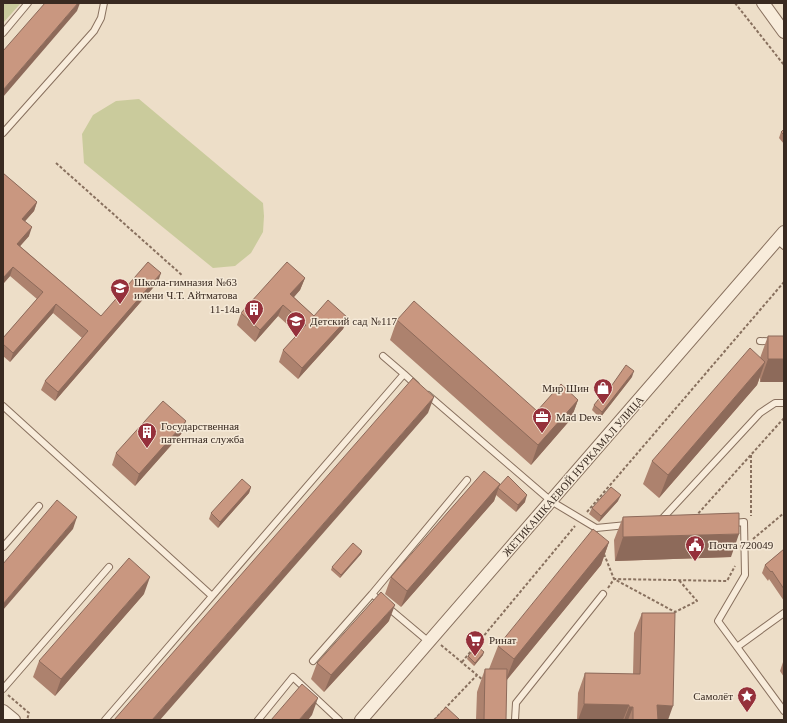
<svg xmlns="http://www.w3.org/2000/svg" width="787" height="723" viewBox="0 0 787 723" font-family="'Times New Roman',serif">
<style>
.green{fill:#cacb9c}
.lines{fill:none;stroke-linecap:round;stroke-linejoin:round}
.lane-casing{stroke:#88705e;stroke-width:8}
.street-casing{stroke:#88705e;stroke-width:14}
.path{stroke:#88705e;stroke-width:2;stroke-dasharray:3 2;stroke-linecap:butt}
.lane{stroke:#f8ecdb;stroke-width:6}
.street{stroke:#f8ecdb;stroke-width:12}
.wall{fill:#ad826e}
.shaded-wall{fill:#8d6a5a}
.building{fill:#c99780;stroke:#8d6a5a}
.labels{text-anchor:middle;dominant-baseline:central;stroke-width:3;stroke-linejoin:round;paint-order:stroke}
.poi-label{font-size:11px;fill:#392a21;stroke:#f5e9d7;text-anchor:start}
.street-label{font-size:11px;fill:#392a21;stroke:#f5e9d7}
</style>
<rect width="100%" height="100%" fill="#eddec8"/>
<path class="green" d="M3,3H21L3,23Z
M139,99L263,203L264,216L263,232L251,253L235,266L213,268L84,163L82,134L93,115L116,101Z"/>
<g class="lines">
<g class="lane-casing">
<path id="lane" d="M3,33L28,3
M3,133L94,31L101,18L104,3
M777,240L784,246
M760,341L784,342
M383,356L404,374
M428,395L551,501L596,528L627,525
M3,406L212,596
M661,520L760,413L775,403H784
M733,523L744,522L745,575L718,621L784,711
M3,547L39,506
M372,594L467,480
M737,647L784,613
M313,661L372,594L429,642
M3,689L109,567
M105,720L404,374L416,385
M258,720L293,677L339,720
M515,720L516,703L603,594"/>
</g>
<g class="street-casing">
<path id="street" d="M763,3L784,32
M3,711L14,720
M361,720L784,232"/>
</g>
<path class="path" d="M735,3L784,65
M56,163L183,276
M751,455V516
M587,512L784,282
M695,517L784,418
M753,539L784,513
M604,554L614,579L675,612L697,601L678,579
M608,588L614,579L727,581L735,566
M441,645L477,675
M462,662L575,526
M8,695L29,713L27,720
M434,720L477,675L483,680"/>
<use href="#lane" class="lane"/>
<use href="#street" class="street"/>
</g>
<path class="wall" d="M784,129V144L779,138L781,132Z
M3,173L37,202L34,211L25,221L29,236L20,246L101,316L158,282L55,401L41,390L45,381L82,338L53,313L10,362L3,356V338L37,299L10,276L3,284Z
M305,278L300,290L294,297L314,316L348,318L343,329L298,379L279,362L283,350L298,334L278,316L255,342L237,325L241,313Z
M397,320L537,411L578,400L571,419L531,465L390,340Z
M768,336H784L760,382V377L757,385L659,498L643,484L652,461L760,358Z
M632,377L600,418L592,410L594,405Z
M182,433L135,486L112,465L116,453Z
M499,486L525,502L516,512L496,495L494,501L401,607L385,594L391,577Z
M251,487L249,493L218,528L209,519L211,513Z
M618,501L599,522L589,514L592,508Z
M623,517L731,557L615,561L614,540Z
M609,542L601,565L506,681V720H476L477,692L485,669H489L498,646Z
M784,549V601L769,579L768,581L762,573L765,565Z
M362,551L361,554L340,578L331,570L332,567Z
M144,594L55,696L33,677L39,661Z
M642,613L668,720H577L578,693L585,673L633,674L634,633Z
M389,621L324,692L311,679L317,663Z
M483,655L474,666L467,659L468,656Z
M784,659V677L780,671Z"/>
<path class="shaded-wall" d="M78,3H80L77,11L3,97V90Z
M37,202L34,211L19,228L22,219Z
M32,227L29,236L14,253L17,244Z
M13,267L10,276L3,284V278Z
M161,273L158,282L55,401L58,392Z
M305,278L300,290L286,306L290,294Z
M56,304L53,313L10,362L13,353Z
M283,305L278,316L255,342L260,330Z
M348,318L343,329L298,379L302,368Z
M768,359H784V382H760Z
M765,362L757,385L659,498L668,475Z
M634,371L632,377L600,418L602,412Z
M434,397L428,413L160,720H152Z
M578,400L571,419L531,465L538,445Z
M186,421L182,433L135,486L139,474Z
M500,484L494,501L401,607L407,591Z
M251,487L249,493L218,528L220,522Z
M527,495L525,502L516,512L518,505Z
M621,495L618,501L599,522L601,516Z
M77,517L73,529L3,610V604Z
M739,534L731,557L615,561L623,537Z
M609,542L601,565L505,682L514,659Z
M362,551L361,554L340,578L341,575Z
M150,577L144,594L55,696L61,679Z
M395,605L389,621L324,692L331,675Z
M484,652L483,655L474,666L475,663Z
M318,698L312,715L308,720H299Z
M584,704L629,705L623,720H578Z
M657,705L673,706L668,720H652Z
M629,707H633L628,720H624Z"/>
<path class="building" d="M45,3H78L3,90V51Z
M784,129V135L781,132Z
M3,173L37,202L22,219L32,227L17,244L101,316L148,262L161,273L58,392L45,381L88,331L56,304L13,353L3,344V338L43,292L13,267L3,278Z
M287,262L305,278L290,294L314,316L328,300L348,318L302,368L283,350L306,325L283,305L260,330L241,313Z
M414,301L537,411L561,384L578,400L538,445L397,320Z
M768,336H784V359H768Z
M750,348L765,362L668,475L652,461Z
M626,365L634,371L602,412L594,405L608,387L610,388Z
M413,378L434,397L152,720H114Z
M163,401L186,421L139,474L116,453Z
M484,471L500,484L407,591L391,577Z
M508,476L527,495L518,505L498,488L499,486Z
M242,479L251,487L220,522L211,513Z
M611,487L621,495L601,516L592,508Z
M57,500L77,517L3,604V564Z
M739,513V534L623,537V517Z
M593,529L609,542L514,659L498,646Z
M353,543L362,551L341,575L332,567Z
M784,549V589L772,571L771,572L765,565Z
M129,558L150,577L61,679L39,661Z
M381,592L395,605L331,675L317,663Z
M642,613H675L673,706L657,705L658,720H633V707H629V705L584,704L585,673L640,674Z
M477,646L484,652L475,663L468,656Z
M485,669H507L506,720H484Z
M302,684L318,698L299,720H271Z
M446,707L459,719V720H434Z"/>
<defs>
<g id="school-pin" transform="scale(1)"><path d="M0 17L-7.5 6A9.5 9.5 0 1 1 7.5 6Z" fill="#95303b" stroke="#f5e9d7"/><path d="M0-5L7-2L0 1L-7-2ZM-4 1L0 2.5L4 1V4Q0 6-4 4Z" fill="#fff"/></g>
<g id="building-pin" transform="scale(1)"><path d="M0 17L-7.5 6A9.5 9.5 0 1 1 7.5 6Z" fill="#95303b" stroke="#f5e9d7"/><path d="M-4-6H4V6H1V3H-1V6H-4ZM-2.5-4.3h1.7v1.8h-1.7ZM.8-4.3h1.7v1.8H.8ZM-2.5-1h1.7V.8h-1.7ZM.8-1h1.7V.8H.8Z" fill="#fff"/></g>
<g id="shop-pin" transform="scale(1)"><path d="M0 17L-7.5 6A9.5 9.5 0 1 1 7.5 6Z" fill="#95303b" stroke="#f5e9d7"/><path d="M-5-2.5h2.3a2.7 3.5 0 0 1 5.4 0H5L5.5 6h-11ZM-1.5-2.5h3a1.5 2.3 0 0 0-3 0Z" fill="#fff"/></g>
<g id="office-pin" transform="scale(1)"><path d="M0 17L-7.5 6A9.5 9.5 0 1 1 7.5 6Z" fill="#95303b" stroke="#f5e9d7"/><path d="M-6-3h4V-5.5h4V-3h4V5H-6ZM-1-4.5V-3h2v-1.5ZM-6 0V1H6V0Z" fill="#fff"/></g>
<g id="civic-pin" transform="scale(1)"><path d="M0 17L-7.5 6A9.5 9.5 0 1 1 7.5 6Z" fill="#95303b" stroke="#f5e9d7"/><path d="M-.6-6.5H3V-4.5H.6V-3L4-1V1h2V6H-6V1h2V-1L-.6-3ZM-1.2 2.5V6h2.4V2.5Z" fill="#fff"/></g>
<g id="supermarket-pin" transform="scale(1)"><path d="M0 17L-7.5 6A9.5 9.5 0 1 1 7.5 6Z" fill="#95303b" stroke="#f5e9d7"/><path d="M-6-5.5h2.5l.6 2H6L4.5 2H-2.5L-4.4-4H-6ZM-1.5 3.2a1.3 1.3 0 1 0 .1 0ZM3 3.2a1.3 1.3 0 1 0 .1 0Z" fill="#fff"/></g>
<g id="sight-pin" transform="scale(1)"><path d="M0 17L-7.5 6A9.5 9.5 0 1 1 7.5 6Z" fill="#95303b" stroke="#f5e9d7"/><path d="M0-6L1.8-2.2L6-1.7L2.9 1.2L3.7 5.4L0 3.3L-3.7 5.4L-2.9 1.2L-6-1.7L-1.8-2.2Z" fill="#fff"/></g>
</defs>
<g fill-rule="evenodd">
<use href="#school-pin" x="120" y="288"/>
<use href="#building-pin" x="254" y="309"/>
<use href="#school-pin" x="296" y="321"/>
<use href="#shop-pin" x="603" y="388"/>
<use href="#office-pin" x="542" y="417"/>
<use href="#building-pin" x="147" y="432"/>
<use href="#civic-pin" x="695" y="545"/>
<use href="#supermarket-pin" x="475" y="640"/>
<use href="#sight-pin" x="747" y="696"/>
</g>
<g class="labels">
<g class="poi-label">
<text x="134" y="282">Школа-гимназия №63<tspan x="134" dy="13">имени Ч.Т. Айтматова</tspan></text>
<text x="240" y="309" text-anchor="end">11-14а</text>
<text x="310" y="321">Детский сад №117</text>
<text x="589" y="388" text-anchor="end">Мир Шин</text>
<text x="556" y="417">Mad Devs</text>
<text x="161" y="426">Государственная<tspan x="161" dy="13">патентная служба</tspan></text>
<text x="709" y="545">Почта 720049</text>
<text x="489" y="640">Ринат</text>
<text x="733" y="696" text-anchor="end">Самолёт</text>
</g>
<g class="street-label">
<text transform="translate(573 476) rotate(-49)">ЖЕТИКАШКАЕВОЙ НУРКАМАЛ УЛИЦА</text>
</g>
</g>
<rect width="787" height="723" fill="none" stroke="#392a21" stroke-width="8"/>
</svg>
